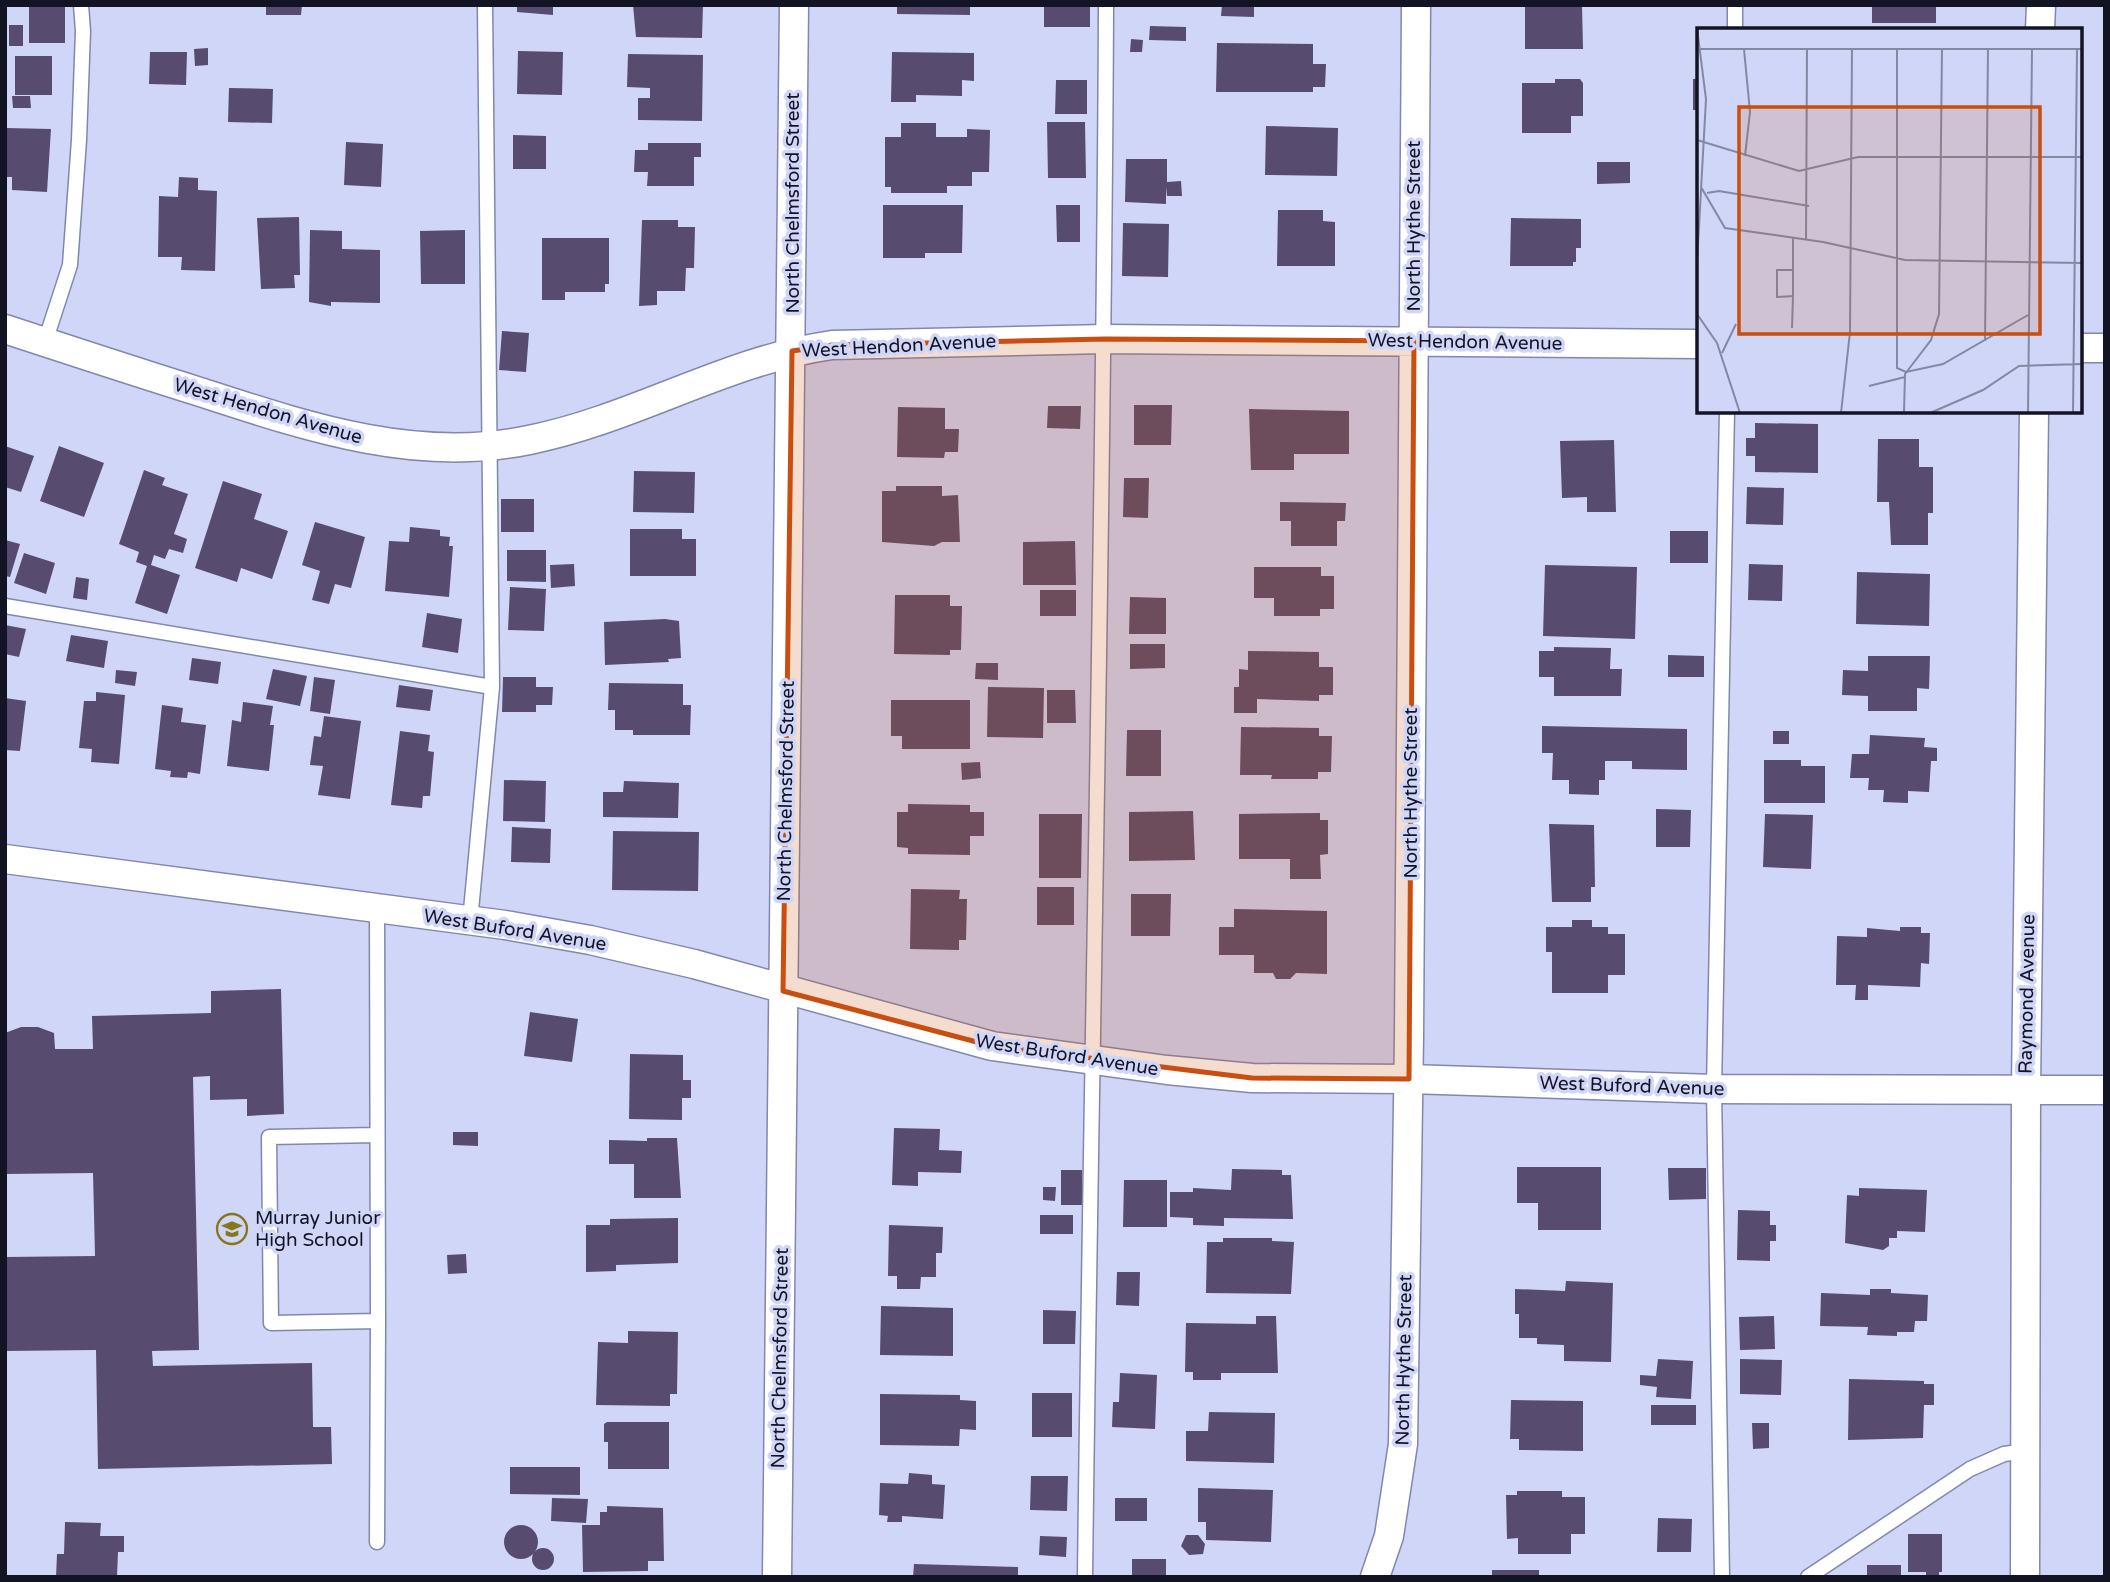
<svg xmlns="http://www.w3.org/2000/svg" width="2110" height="1582" viewBox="0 0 2110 1582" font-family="'Varela Round',sans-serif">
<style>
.building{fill:#574c70}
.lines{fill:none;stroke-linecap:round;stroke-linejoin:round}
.service-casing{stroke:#8187af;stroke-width:17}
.minor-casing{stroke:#8187af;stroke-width:31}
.service{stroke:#fff;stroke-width:14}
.minor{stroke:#fff;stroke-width:28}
.marked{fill:#c84f0f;fill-opacity:0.2;stroke:#c84f0f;stroke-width:5;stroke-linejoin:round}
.labels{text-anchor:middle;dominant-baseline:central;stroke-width:7;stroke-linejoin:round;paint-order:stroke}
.street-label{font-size:19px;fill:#131423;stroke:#d0d6f8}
.poi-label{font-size:19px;fill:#131423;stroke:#d0d6f8;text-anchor:start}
.inset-road{fill:none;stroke:#8488a3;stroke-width:2}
.view{fill:#c84f0f;fill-opacity:0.15;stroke:#c84f0f;stroke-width:3.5}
.inset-edge{fill:none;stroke:#131423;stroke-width:3.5}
</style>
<rect width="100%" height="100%" fill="#d0d6f8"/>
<path class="building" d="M266,5H302L301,15H266Z
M517,5H553V15L517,12Z
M633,5H703L702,38L636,37Z
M897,5H970V15L897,14Z
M1044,5H1090V27H1044Z
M1222,5H1254V17L1221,16Z
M1525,5H1582L1583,49H1525Z
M1872,5H1936V23H1872Z
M29,7H65V43H29Z
M9,25H23V46H9Z
M1150,26L1186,27V41L1149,40Z
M1131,39L1143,40L1142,52H1130Z
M1217,43L1313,44V64H1326L1325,87H1313V92H1216Z
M208,48V65L195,66L194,49Z
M518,51L563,52L562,95L517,94Z
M150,52H187L186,85L149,84Z
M892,52L974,53V81L962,80V96L916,95V102H891Z
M628,54L703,55L702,121L638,120V98H650V88L627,87Z
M15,56H52V95H15Z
M1555,79H1580L1583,83V116H1571V133H1522V83H1555Z
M1693,79H1699V110H1693Z
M1056,80H1087V114H1055Z
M229,88L273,89L272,123L228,122Z
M12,96H30L31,108H13Z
M1047,122H1085L1086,178H1048Z
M901,123H936V137H967V129L990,130L989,172H972V186H947V193H891V187H885V137H901Z
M1266,126L1338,128L1337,176L1265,175Z
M6,128L51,129L47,192L12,190V177H5Z
M513,135L546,136V169H513Z
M346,142L383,144L381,187L344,185Z
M648,143H701V157H694V186H647L648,172H634L635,150H648Z
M1126,159H1167V182L1181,181L1182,196H1167L1166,187V204L1125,202Z
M1597,162H1630V183L1597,184Z
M179,177L198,178V190L217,191L215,271L181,270L182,257H158L159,196L178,197Z
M883,205H963L962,253H925V258H883Z
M1056,205H1080V242H1057Z
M1278,210H1323V221L1335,222V266H1277Z
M299,217L300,275H294L295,288L261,289L257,218Z
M1511,218L1581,219V248H1576V262H1573V266H1510Z
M642,220H678V227H695L694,268H686L685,291H657V305L639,306Z
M1123,223L1169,224L1168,277L1122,276Z
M310,230L342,231V249L380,250V303L331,302V306L309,302Z
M465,230V284H421L420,231Z
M542,238H609V284H605V292H565V300H542Z
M502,331L529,333L526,372L499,370Z
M1134,405H1172L1171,445H1134Z
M1048,406H1081L1080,429L1047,428Z
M898,407L945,408V429H959L958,452H945L944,458L897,457Z
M1249,409L1349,411V454H1294V470H1251Z
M1755,423L1818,424V473L1755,472V456H1746V438H1755Z
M1878,439H1919V467H1933V513H1928V545H1891L1889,502H1877Z
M1614,440L1616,512H1587V497L1562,498L1560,441Z
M5,446L34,456L21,492L5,487Z
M59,446L104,463L84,517L40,501Z
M144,470L165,478L162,485L188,494L174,534L187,539L183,553L169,549L165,559L154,555L151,565L180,575L167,614L135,603L147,566L136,562L139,552L119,544Z
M634,471L695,472L694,513L633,512Z
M1124,478H1149L1148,518L1123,517Z
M223,481L262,494L254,519L288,531L272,579L241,568L237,582L195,568Z
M896,486H942V496L958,495L960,542H942L934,546L882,542V491H896Z
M1747,487L1784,488L1783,525L1746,524Z
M501,499H534V532H501Z
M1280,502L1346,503L1345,521H1337V546H1291V521H1280Z
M315,522L365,537L351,588L335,584L329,604L312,600L320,571L302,565Z
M410,527L440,530V536L450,537L449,546H453L449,597L385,591L389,541L409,542Z
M630,529H682V539H696V576H630Z
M1670,531H1708V563H1670Z
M5,540L20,544L10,577L5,576Z
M1075,541L1076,585H1023V542Z
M507,550H546V582L507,581Z
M24,553L55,563L46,594L14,583Z
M574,564L575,586L551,588L550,565Z
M1749,564L1783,565L1782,601L1748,600Z
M1545,565L1637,567L1635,639L1543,636Z
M1254,567H1321V576H1334V609H1320V616H1274V598H1254Z
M1857,572L1930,574L1929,626L1856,624Z
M76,577L89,579L87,600L73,598Z
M510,587L546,589L544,631L508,630Z
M1040,590H1076V616H1040Z
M895,595H950V606H962L961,650H950V655L894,654Z
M1130,597L1166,598V634H1129Z
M427,613L462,619L458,653L422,647Z
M665,619L679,621L681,658L668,659L669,662L605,665L604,622Z
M5,625L26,629L19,657L5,654Z
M71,635L108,641L104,668L66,661Z
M1130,644H1165V668L1130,669Z
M1554,647L1611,648L1610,669H1622L1621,696H1554V677H1539V651H1554Z
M1248,651L1319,652V667H1333V695H1319V701L1257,699V713H1234V687H1239V669L1248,670Z
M1668,655L1704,656V677H1668Z
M1868,656H1930L1929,689L1917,688V711H1868V696L1842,695L1843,670L1868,671Z
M192,658L221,662L218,684L189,680Z
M976,663H998V680L975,679Z
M273,669L307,676L300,706L266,699Z
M116,670L137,672L135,686L115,683Z
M314,677L335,680L330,714L310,711Z
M503,677H536V687H553L552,705H536V712H502Z
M609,683L683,684V705H691L690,735H633V730H615V710H608Z
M399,685L433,690L430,711L396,707Z
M988,687L1044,688L1043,738L987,737Z
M1047,690H1075L1076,723H1047Z
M96,692L125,695L119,764L91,762L92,749L79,748L84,701H96Z
M5,698L26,701L20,751L5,750Z
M891,700H970V749H902V736H891Z
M243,702L273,706L270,725H274L269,771L227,766L232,720L241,722Z
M162,705L183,708L181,722L206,725L200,774L188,772L187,778L170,777L171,771L155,769Z
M324,716L361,721L350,799L318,795L323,766L310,765L314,736L321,737Z
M1542,726L1687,729V770L1632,769V761H1605V780H1599V795L1569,794V780H1552L1553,753H1542Z
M1241,727L1319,728V736H1332L1331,772H1318V779H1271L1272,775H1240Z
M1127,730H1161V776H1126Z
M400,731L430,735L428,751L434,752L430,796H423L422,808L391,805Z
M1773,731H1789V744H1773Z
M1870,735L1925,738L1924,747L1937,748V761H1931L1929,792L1908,791V803L1883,802L1884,790H1868L1869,778H1850L1852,754H1869Z
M1764,760H1801V766H1825V803H1764Z
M980,762L981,778L962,780L961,763Z
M504,780L546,781L545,822L503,821Z
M624,781L679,783L678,818L603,817V792H623Z
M908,804L970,805V812H984V836H970V855L908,854V848L897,847V812H908Z
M1656,809L1691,810L1690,847H1656Z
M1193,811L1195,860L1129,861V812Z
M1320,813V820H1328V854L1320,855L1321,879H1290V859H1239V814Z
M1039,814H1082L1081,878H1039Z
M1765,814L1813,815L1811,869L1763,867Z
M1549,824L1594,825L1595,887H1591V902H1552Z
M512,827L551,829L550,863L511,862Z
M613,831L699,832L698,891L612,890Z
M1037,887H1074V925H1037Z
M911,889L960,890L959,899H967L966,940H959V950L910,949Z
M1131,894H1171L1170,936H1131Z
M1234,909L1327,911V974L1296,973L1290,979H1276L1273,973H1254V955H1219V927H1234Z
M1572,920H1592V927H1608V934H1625V975H1608V993H1552V952H1546V927H1572Z
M1900,927H1921V933H1930L1929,964L1921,963L1920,987L1868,985V1000H1855L1856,985H1836L1837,936L1867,937V928L1900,931Z
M281,989L284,1114L247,1116V1099L210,1100V1076L193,1077L199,1350L152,1351L153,1366L312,1363L313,1427H331L332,1464L98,1469L96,1350L5,1351V1257L95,1256L93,1173L5,1174V1033L21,1027H38L54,1033L55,1049H93L92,1016L211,1013V991Z
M530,1012L578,1019L572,1062L524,1056Z
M630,1054L683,1055V1080H691V1098H682V1120L629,1119Z
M894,1128L940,1129L939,1150L962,1151L961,1173L918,1172V1186L892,1185Z
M453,1132H478V1146L453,1145Z
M647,1138H677L681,1198H634V1164H609V1140L647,1141Z
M1517,1167H1601V1230H1538V1203H1517Z
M1668,1168H1706V1199L1669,1200Z
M1232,1169L1282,1170V1175H1291L1293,1219L1224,1218V1226L1193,1225V1218L1170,1217V1192H1193V1188L1231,1190Z
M1061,1170H1082V1205H1061Z
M1124,1180H1167V1227H1123Z
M1043,1187H1056L1055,1201L1043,1200Z
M1859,1188L1927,1190L1925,1232L1897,1231V1238H1889V1246L1883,1250L1845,1243L1847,1195L1859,1196Z
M1738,1210L1770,1211V1225H1776V1241H1770V1261L1737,1260Z
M1040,1215H1073V1234H1040Z
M678,1218V1263L616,1265V1271L586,1272V1225H610V1219Z
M889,1225L943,1227L942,1253H936V1277H921L920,1289H897V1276H888Z
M1223,1238H1272V1241L1294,1242L1291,1294L1206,1293L1207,1242H1223Z
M466,1254L467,1273L448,1274L447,1255Z
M1117,1272H1140L1139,1306L1116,1305Z
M1566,1281L1613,1283L1611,1362L1564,1361V1345L1537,1344V1338H1519V1314H1515V1289L1565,1291Z
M1870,1289H1891V1293L1928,1295L1927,1321H1915L1914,1332H1897V1336L1867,1335L1868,1327L1820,1326L1821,1293L1870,1295Z
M881,1306L953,1308V1356L880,1355Z
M1043,1310L1076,1311L1075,1344H1043Z
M1256,1316H1276L1278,1373H1221V1380H1193V1372H1185L1186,1323L1256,1324Z
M1774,1316L1775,1349L1740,1350L1739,1317Z
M628,1331L678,1332L677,1394H670V1406L596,1405L598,1342L628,1343Z
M1658,1359L1693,1361L1691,1399L1656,1397L1657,1387L1640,1385V1375L1656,1376Z
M1740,1359L1782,1360L1781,1395L1740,1394Z
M1120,1373L1157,1375L1155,1429L1112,1427L1113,1402H1119Z
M1849,1379L1924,1381V1384H1934V1405H1924L1923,1438L1848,1440Z
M1032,1393H1072V1437H1032Z
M880,1394L960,1395V1400L976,1401V1430L960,1429L959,1446L880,1445Z
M1511,1400L1583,1401V1451L1519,1450V1439H1510Z
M1651,1405H1696V1425H1651Z
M1209,1412L1275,1413L1274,1463L1186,1461V1431H1208Z
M607,1422H669V1469H608V1442H604V1424Z
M1752,1423H1769V1448L1753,1449Z
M510,1467H580V1495L510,1494Z
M909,1473L932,1475V1484L945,1485L943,1519L902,1516V1522H887L888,1516L879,1515L880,1483L908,1484Z
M1031,1476H1068L1067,1511L1030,1510Z
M1198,1488L1273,1490L1271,1542L1206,1540V1522H1198Z
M1517,1491H1562V1497H1585V1534H1571V1554H1518V1538L1507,1539L1506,1495H1517Z
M552,1498L588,1499L586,1523L551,1521Z
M1115,1498H1147V1521H1115Z
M607,1506L663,1508L664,1561H648V1571L583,1572L582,1525H600V1512H607Z
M1658,1518L1692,1519L1691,1552H1657Z
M65,1522L101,1523L100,1536H124V1552H118L117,1577H56L57,1554H64Z
M504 1542a17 17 0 1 1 34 0a17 17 0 1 1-34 0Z
M1908,1534H1942V1572H1939V1577H1926V1572H1908Z
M1186,1535H1198L1205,1544L1203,1554L1189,1555L1181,1546Z
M1040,1536L1067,1537L1066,1557L1039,1555Z
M532 1559a11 11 0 1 1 22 0a11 11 0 1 1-22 0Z
M1132,1559H1166V1577H1132Z
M914,1564L1018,1567V1577H913Z
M1867,1565H1901V1577H1867Z
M1492,1570H1539V1577H1492Z"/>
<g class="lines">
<g class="service-casing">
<path id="service" d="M1735,30V5
M45,342L70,265L79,140L83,31L81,5
M5,606L492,687
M377,908L378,1321L271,1323L269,1137L377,1135
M470,921L492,687L485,5
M377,1542L378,1321
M1085,1577C1091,1053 1104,529 1106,5
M1722,1577L1714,1089L1727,411
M1808,1577L1970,1469L2004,1454L2027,1451"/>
</g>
<g class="minor-casing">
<path id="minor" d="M2040,30L2041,5
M5,329C69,350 133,371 197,391C305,426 415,464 529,440C634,419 727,360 832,345L1105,339L1699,344
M2080,348H2105
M5,859L505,925L590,940L694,964L992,1046L1167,1070L1252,1078L1409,1079L1714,1089L2105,1090
M777,1577L794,5
M1375,1577L1389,1536L1403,1444L1409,1036L1416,5
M2025,1577L2026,1090L2034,411"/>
</g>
<use href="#service" class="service"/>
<use href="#minor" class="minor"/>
</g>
<path class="marked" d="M1105,339L1414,341L1409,1079L1252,1078L992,1046L783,991L792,351L832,345Z"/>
<defs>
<g id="school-ring" transform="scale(1.575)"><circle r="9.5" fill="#d0d6f8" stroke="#87771a" stroke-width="1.5"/><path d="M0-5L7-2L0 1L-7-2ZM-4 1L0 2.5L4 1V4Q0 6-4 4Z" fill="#87771a"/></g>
</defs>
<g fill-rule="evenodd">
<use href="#school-ring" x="232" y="1229"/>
</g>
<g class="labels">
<g class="street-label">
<text transform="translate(793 203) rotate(-90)">North Chelmsford Street</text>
<text transform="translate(1414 226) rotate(-90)">North Hythe Street</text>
<text transform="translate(1465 342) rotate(1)">West Hendon Avenue</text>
<text transform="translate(899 346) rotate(-3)">West Hendon Avenue</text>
<text transform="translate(268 411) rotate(16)">West Hendon Avenue</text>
<text transform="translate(786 791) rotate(-89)">North Chelmsford Street</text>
<text transform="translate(1411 793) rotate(-90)">North Hythe Street</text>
<text transform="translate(515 930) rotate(9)">West Buford Avenue</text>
<text transform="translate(2027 994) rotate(-89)">Raymond Avenue</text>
<text transform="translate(1067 1055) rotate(9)">West Buford Avenue</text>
<text transform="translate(1632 1086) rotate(2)">West Buford Avenue</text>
<text transform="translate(780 1358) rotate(-89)">North Chelmsford Street</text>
<text transform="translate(1404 1360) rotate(-89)">North Hythe Street</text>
</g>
<g class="poi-label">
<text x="255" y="1218">Murray Junior<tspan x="255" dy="22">High School</tspan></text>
</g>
</g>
<g transform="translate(1697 28)">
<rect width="385" height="385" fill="#d0d6f8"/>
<path class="inset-road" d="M200,20V340L209,344L246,336L331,287M3,21H385M47,21L53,84L48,128M0,112L102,143L161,129H385M4,159L28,200L126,214L208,232L385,235M10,165L22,163L112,178M96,209V268L80,269V242H96M109,211L110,21M0,235L9,71L0,0M0,286L20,315L43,385M95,300L96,268M288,313L291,21M25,325L39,296M172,358L208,349M144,385L153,304L155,20M207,385L208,346L234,312L242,286L245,21M233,385L286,362L322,338L385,336M331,385L335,21M376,385L380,21"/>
<path class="view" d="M42,79H343V306H42Z"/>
<rect width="385" height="385" class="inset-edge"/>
</g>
<rect width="2110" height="1582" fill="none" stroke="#131423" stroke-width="14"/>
</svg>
